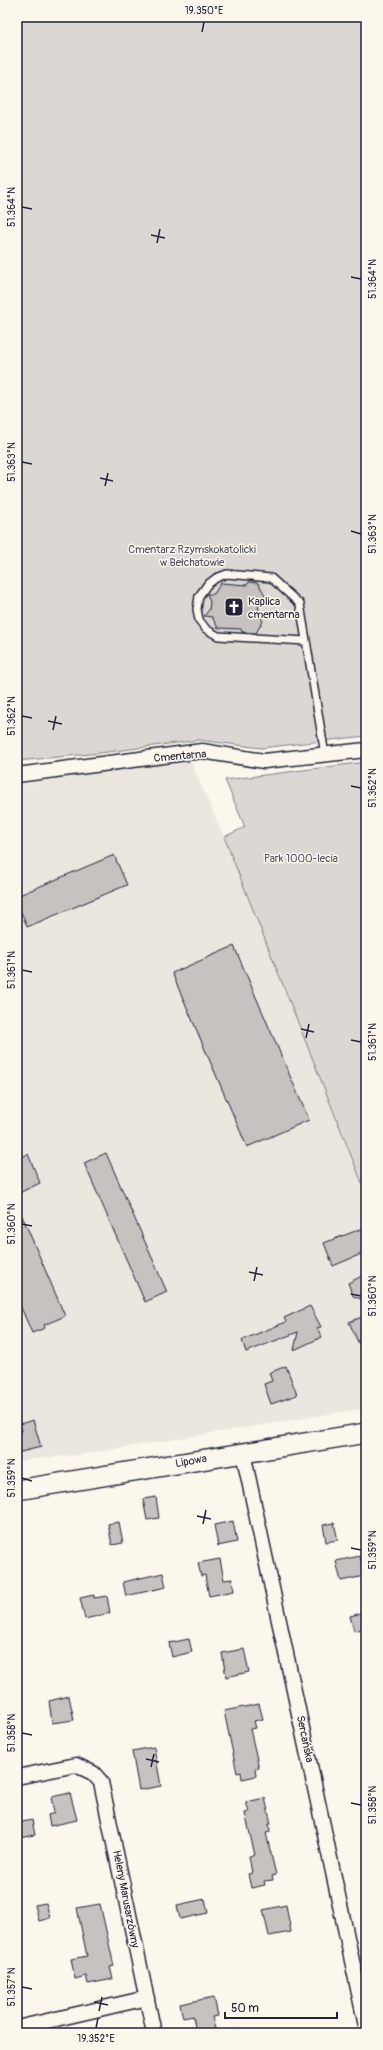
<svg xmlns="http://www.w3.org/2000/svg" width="383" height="2050" viewBox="0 0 383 2050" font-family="Pangolin,sans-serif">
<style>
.built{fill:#ebe7df}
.green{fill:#dbd8d3;stroke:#7e7d87}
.building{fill:#c6c2c0;stroke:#22223b}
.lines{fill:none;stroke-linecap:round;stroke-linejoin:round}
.lane-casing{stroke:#22223b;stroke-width:10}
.street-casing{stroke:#22223b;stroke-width:17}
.secondary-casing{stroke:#22223b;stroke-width:22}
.lane{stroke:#fbf7ec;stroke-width:7}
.street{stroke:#fbf7ec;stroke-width:14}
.secondary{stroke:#fbf7ec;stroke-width:19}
.ticks{fill:none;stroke:#22223b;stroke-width:1.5}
.labels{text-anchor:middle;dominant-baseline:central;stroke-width:3;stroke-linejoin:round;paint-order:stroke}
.park-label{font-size:11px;fill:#505061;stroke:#fbf7ec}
.poi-label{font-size:11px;fill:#22223b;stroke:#fbf7ec;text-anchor:start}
.street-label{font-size:11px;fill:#22223b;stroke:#fbf7ec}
.neatline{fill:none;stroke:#22223b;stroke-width:1.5}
.ticks-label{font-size:10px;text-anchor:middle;fill:#22223b}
</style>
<rect width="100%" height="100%" fill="#fbf7ec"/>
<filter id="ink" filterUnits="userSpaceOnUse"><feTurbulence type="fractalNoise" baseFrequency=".025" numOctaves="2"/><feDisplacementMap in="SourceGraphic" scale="8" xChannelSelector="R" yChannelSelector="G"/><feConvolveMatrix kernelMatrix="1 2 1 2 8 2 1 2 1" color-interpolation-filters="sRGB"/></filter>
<g filter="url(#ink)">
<path class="built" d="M189,758L224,837L366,1193V1408L85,1454L17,1461V785Z"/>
<path class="green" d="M17,17H366V736L261,748L199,740L100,753L17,761Z
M366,762V1193L224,837L245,827L225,780Z"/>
<path class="building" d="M249,582L258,583L265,595L259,604L258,612L263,621L256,633L242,632L241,629L218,628L212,617L204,616L209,610L210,602L207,594H214L221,583L247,585Z
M114,855L127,885L27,927L17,902V896Z
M234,946L309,1120L247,1147L172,973Z
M106,1153L167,1292L145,1302L84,1163Z
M28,1154L40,1183L17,1194V1159Z
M17,1204L65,1316L44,1325L45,1328L32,1333L17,1298Z
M366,1227V1252L333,1266L324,1243Z
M366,1274V1301L353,1296L348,1283Z
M310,1306L321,1327L317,1328L322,1337L294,1350L298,1332L246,1352L242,1340L286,1322L284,1318Z
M362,1317L366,1326V1360L349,1322Z
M286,1366L297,1395L271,1404L264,1384L272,1381L269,1373Z
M33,1420L41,1447L17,1453V1432L22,1431L20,1424Z
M156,1497L159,1518L147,1520L143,1499Z
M233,1521L237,1542L218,1546L214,1525Z
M119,1522L123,1543L112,1545L108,1524Z
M334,1523L338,1540L326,1542L323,1525Z
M360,1556L364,1576L341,1581L336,1561Z
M220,1559L224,1580L232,1579L234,1591L209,1596L205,1575L201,1576L198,1563Z
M163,1573L166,1587L126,1596L123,1582Z
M94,1595V1598L107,1596L110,1613L85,1619L80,1598Z
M366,1612V1628L354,1631L350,1616Z
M189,1639L192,1652L172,1657L169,1643Z
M244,1649L249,1672L226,1677L222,1653Z
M69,1696L74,1720L52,1723L49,1701Z
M259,1704L263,1719L254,1721L256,1728L250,1729L259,1768L255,1769L256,1776L242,1779L241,1772L237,1773L224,1711Z
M154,1747L161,1786L139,1790L132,1751Z
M70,1793L77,1820L50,1826L48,1815L54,1813L51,1797Z
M265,1798L271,1824H269L270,1832L266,1833L276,1875L272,1876L273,1880L264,1881L265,1885L251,1888L248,1874L252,1873L249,1856L255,1855L245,1813L249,1812L246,1802Z
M32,1820L35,1835L20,1838L17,1823Z
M205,1899L208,1913L180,1919L177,1905Z
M46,1903L50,1918L39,1921L35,1905Z
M100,1904L114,1966L110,1967L113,1979L88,1984L86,1976L75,1979L71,1959L87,1956L77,1908Z
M286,1905L291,1932L269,1936L263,1910Z
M214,1997L218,2016L212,2017L216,2033H196L193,2016L183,2018L180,2004Z"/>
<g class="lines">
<g class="lane-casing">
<path id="lane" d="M306,641L218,636L206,629L199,620L197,609L199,596L207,585L216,578L227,574L271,578L300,604L325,755"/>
</g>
<g class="street-casing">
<path id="street" d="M17,775L202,751L264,761L366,750
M243,1453L366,2026
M17,1777L76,1765L93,1773L101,1782L154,2033
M17,2028L147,1998"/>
</g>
<g class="secondary-casing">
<path id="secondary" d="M17,1490L366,1433"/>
</g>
<use href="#lane" class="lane"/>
<use href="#street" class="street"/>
<use href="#secondary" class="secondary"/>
</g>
</g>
<path class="ticks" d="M202,32L204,22M22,207L32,209M151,235L165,238M157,243L160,229M351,277L361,279M22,462L32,464M100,478L113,481M105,486L108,473M351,531L361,534M22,716L32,718M48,721L62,724M53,730L56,716M351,786L361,788M22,970L32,972M301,1029L314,1032M306,1038L309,1024M351,1040L361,1042M22,1224L32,1226M249,1272L263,1275M254,1281L257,1267M351,1294L361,1296M22,1478L32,1481M197,1516L211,1519M203,1524L206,1510M351,1548L361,1550M22,1733L32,1735M146,1759L159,1762M151,1767L154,1754M351,1803L361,1805M22,1987L32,1989M94,2002L108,2005M99,2011L102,1997M96,2028L98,2018"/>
<defs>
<g id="church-square" transform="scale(1)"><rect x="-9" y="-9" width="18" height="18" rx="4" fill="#22223b" stroke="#fbf7ec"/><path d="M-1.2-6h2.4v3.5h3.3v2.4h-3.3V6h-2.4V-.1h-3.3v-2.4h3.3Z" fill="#fff"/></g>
</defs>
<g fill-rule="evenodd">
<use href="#church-square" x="234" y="607"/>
</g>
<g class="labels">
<g class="park-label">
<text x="192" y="549">Cmentarz Rzymskokatolicki<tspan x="192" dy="13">w Bełchatowie</tspan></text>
<text x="301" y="858">Park 1000-lecia</text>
</g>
<g class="poi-label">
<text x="248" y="601">Kaplica<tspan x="248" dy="13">cmentarna</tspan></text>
</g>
<g class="street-label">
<text transform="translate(180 756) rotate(-5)">Cmentarna</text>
<text transform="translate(191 1461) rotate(-10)">Lipowa</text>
<text transform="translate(305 1739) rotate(78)">Sercańska</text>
<text transform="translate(126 1899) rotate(79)">Heleny Marusarzówny</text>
</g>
</g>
<rect width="383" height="2050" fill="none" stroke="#fbf7ec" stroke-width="44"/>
<path d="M225 2012v6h112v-6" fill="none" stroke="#22223b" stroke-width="2"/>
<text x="231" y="2012" font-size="12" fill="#22223b" stroke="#fbf7ec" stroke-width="3" paint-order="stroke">50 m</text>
<rect x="22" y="22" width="339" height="2006" class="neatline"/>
<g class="ticks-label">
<text x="204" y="14">19.350°E</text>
<text transform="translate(11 207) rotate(-90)" y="4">51.364°N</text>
<text transform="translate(372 279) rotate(-90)" y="4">51.364°N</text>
<text transform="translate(11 462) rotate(-90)" y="4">51.363°N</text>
<text transform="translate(372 534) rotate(-90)" y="4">51.363°N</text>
<text transform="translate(11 716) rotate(-90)" y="4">51.362°N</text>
<text transform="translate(372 788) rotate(-90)" y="4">51.362°N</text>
<text transform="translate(11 970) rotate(-90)" y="4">51.361°N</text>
<text transform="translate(372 1042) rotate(-90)" y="4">51.361°N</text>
<text transform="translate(11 1224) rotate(-90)" y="4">51.360°N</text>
<text transform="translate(372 1296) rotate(-90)" y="4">51.360°N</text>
<text transform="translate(11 1478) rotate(-90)" y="4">51.359°N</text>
<text transform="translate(372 1550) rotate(-90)" y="4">51.359°N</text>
<text transform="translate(11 1733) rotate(-90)" y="4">51.358°N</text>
<text transform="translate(372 1805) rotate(-90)" y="4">51.358°N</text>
<text transform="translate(11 1987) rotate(-90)" y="4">51.357°N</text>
<text x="96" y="2042">19.352°E</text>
</g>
</svg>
